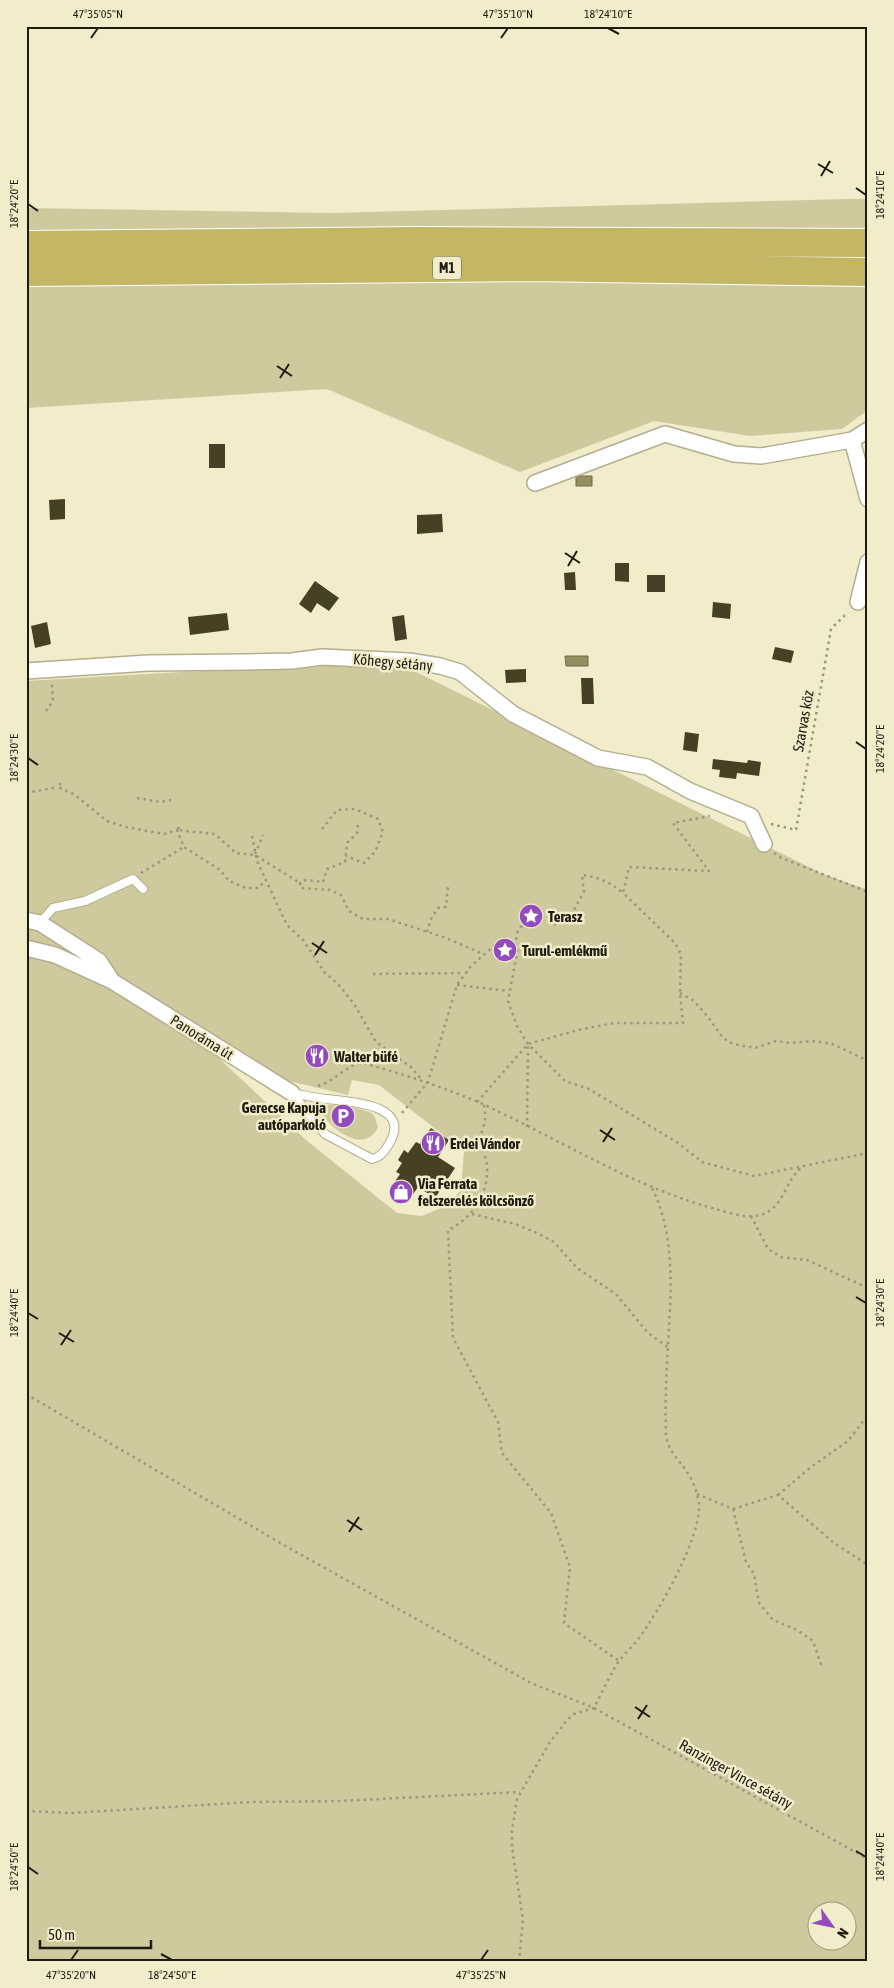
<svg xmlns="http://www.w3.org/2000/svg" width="894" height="1988" viewBox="0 0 894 1988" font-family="'Asap Condensed',sans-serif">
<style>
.green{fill:#cfc99e;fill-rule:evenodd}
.water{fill:#958e60;stroke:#716c48}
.building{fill:#464125}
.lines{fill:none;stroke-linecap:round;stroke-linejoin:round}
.lane-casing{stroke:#b3ae8e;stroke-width:10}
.street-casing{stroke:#b3ae8e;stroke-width:18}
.highway-casing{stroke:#fff;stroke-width:30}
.path{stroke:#9b977e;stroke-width:2.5;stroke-dasharray:2.5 4;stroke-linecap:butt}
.lane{stroke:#fff;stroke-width:8}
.street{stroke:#fff;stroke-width:15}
.highway{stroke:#c3b664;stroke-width:28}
.ticks{fill:none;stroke:#1e1c10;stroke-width:2}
.labels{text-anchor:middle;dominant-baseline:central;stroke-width:5;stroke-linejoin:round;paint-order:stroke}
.shield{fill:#f1ecca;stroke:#5d5a48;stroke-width:1}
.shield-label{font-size:14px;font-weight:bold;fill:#1e1c10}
.street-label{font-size:15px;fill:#1e1c10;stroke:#f1ecca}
.poi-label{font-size:15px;font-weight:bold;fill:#1e1c10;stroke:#f1ecca;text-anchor:start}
.neatline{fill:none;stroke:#1e1c10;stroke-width:2}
.ticks-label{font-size:12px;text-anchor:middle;fill:#1e1c10}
</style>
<rect width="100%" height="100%" fill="#f1ecca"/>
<path class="green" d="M848,199H868V410L842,429L750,436L654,421L520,472L327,389L26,408V208L330,213Z
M392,660L823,874L868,890V1962H26V681ZM232,1045L285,1080L348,1095L352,1080L379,1085L464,1151L461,1190L448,1205L422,1216L397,1213L306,1140L221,1060ZM816,1910H846V1940H816Z
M327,1105C337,1105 362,1108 371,1113C376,1116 376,1122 378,1127C365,1155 331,1130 321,1112L322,1108Z"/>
<path class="water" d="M576,476H592V486H576Z
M565,656H588V666H566Z"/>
<path class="building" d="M209,444H225V468H209Z
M65,499V519L50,520L49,500Z
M442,514L443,532L417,534V515Z
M615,563H629V582L615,581Z
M575,572L576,590H565L564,573Z
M647,575H665V592H647Z
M315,581L339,598L329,611L317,603L311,613L299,604Z
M713,602L731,604L730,619L712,617Z
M227,613L229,630L190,635L188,617Z
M404,615L407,639L395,641L392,617Z
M47,622L51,644L35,648L31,626Z
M775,647L794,651L791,663L772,659Z
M526,669V682L506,683L505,670Z
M581,678H593L594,704H582Z
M685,732L699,734L697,752L683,750Z
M713,759L747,763L748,760L761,762L759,776L737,773L736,779L719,777L720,770L712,769Z
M431,1128L449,1140L438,1157L455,1168L435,1198L418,1187L407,1203L389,1191L400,1174L396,1172L402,1163L398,1160L404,1150L408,1153L416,1142L420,1144Z"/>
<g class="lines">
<g class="lane-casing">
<path id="lane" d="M40,923L53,908L85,901L133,879L143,889
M292,1093C303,1095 315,1098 326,1099C351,1102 413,1104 389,1144C385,1151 380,1158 372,1159L325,1134Z"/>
</g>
<g class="street-casing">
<path id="street" d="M868,430L852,440L868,499
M535,483L665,434L734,454L761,456L852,440
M858,602L868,562
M26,671L148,663L246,662L292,661L322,657L409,661L440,666L460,672L513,714L598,758L647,767L690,791L751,816L764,844
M26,920L40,923L99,961L112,981
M26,948L55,955L112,981L292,1093"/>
</g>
<g class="highway-casing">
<path id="highway" d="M26,245L416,241L868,243
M26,272L529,267L868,272"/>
</g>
<path class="path" d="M46,711L53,701L52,684
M61,783L58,787L75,795L107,821L126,827L164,834L177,830L184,847L220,870L229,881L246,888H259L265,880
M26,793L58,787
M137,798L160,802L171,800
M771,824L796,830L831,629L848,612
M358,825L357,833L347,843L345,862L327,869L323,882L306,880L300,883L301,888L330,890L341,895L349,911L363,919H388L446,938L483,954
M179,827L177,830L215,834L236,853L255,855L300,883
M322,829L337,810L355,809L378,819L383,832L375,852L364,863L346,856
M252,836L257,861L287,925L303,940L325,973L338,984L354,1004L376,1042L411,1067L422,1080
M774,853L779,857L868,892
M255,854L263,835
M141,873L184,847
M554,925L571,915L584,892L582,875C598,877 610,882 623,893
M427,932L431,919L438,908L446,907L448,885
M515,946L518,930L531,916
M373,974L464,973
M457,985L509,991
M680,993L694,1001L708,1017L723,1038L733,1044L755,1048L776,1041L791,1043L814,1041L833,1044L868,1061
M318,1086C334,1082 348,1063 363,1063C402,1074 440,1086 478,1102C556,1137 629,1185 712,1208C727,1212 745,1219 760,1215C783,1210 785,1181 801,1168
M477,1102L528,1044L578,1030L614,1023H683L680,993L681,954L675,943L623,893L629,867L709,871L673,823L710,816
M484,1105C485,1112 486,1119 484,1125C483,1130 480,1135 481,1140C481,1149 487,1158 487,1167C489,1193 472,1219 448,1230L453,1338L498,1422L502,1453L551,1513L570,1567L564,1623L619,1661
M402,1113L428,1082L457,985L471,966L503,938L518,948L508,1001L517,1026L528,1044L565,1081L589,1089L678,1143L702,1162L754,1176L868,1153
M527,1127L528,1046
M472,1214L515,1224L537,1233L554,1242L577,1268L616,1294L648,1333L668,1347
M751,1216L768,1249L781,1257L807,1260L868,1288
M26,1394L289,1548L531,1683L594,1708L868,1859
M697,1494L733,1509L778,1495L834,1543L868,1565
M778,1495L811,1467L848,1441L868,1415
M733,1509L746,1562L754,1574L759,1603L773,1620L797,1630L813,1641L822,1667
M26,1811L71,1813L252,1802L339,1801L520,1792
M519,1962L523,1920L512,1847V1830L517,1799L550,1742L567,1720L574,1714L594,1708C602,1693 609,1676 619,1661C625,1653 633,1646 639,1638C659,1611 701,1538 699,1504C698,1494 693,1480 687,1472C678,1458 670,1454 666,1437C665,1406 666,1376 668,1345C671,1294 676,1236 652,1188"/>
<use href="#lane" class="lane"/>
<use href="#street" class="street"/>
<use href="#highway" class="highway"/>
</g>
<path class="ticks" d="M608,28L619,34M91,38L98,28M501,38L508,28M818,164L833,173M821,176L830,161M856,188L866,195M28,204L38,211M277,366L292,376M280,378L289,364M565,553L580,563M568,566L577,551M856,742L866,749M28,758L38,765M312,943L327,953M315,955L324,941M600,1130L615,1140M603,1142L612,1128M856,1297L866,1303M28,1313L38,1319M59,1333L74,1342M61,1345L71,1330M347,1520L362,1530M349,1532L359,1517M635,1707L650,1717M638,1719L647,1705M856,1851L866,1857M28,1867L38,1874M161,1954L172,1960M71,1960L78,1950M481,1960L488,1950"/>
<defs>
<g id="sight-disc" transform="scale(1.25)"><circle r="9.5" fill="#934bbe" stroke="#f1ecca"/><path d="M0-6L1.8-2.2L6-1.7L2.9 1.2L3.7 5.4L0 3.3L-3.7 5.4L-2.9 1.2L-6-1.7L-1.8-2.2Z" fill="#fff"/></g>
<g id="restaurant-disc" transform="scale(1.25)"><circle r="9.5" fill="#934bbe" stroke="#f1ecca"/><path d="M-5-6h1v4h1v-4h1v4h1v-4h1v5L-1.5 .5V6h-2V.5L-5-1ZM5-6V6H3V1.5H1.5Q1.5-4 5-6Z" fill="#fff"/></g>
<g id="parking-disc" transform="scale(1.25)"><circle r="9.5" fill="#934bbe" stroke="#f1ecca"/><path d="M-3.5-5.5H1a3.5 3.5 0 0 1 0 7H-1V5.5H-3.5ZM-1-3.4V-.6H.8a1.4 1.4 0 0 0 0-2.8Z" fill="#fff"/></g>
<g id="shop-disc" transform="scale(1.25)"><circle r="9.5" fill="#934bbe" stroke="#f1ecca"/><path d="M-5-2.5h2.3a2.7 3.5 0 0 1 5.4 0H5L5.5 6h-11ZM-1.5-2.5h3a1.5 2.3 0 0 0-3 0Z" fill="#fff"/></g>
</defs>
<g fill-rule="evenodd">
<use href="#sight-disc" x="531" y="916"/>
<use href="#sight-disc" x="505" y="950"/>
<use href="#restaurant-disc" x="317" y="1056"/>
<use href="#parking-disc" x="343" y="1116"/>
<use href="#restaurant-disc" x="433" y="1143"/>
<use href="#shop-disc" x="401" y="1192"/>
</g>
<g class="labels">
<rect class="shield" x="433" y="256.5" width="28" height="23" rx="4"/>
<g class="shield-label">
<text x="447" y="268">M1</text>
</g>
<g class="street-label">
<text transform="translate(393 662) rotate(5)">Kőhegy sétány</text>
<text transform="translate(803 721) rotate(-80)">Szarvas köz</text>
<text transform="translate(202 1037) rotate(32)">Panoráma út</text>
<text transform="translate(736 1774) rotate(29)">Ranzinger Vince sétány</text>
</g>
<g class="poi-label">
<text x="548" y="916">Terasz</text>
<text x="522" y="950">Turul-emlékmű</text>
<text x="334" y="1056">Walter büfé</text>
<text x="326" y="1107" text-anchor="end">Gerecse Kapuja<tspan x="326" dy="17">autóparkoló</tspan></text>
<text x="450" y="1143">Erdei Vándor</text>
<text x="418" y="1183">Via Ferrata<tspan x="418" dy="17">felszerelés kölcsönző</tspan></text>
</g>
</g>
<rect width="894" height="1988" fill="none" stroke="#f1ecca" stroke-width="55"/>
<g transform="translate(832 1926) rotate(123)"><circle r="24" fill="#f1ecca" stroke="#9d9980"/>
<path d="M0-4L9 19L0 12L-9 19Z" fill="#934bbe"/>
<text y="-8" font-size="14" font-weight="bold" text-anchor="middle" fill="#1e1c10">N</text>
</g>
<path d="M40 1940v8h111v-8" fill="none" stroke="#1e1c10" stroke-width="2.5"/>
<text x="48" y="1940" font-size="15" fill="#1e1c10" stroke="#f1ecca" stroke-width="4" paint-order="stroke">50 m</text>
<rect x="28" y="28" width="838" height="1932" class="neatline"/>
<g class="ticks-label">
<text x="98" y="18">47°35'05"N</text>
<text x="508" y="18">47°35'10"N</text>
<text x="608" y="18">18°24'10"E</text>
<text transform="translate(880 195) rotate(-90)" y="4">18°24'10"E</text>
<text transform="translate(14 204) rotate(-90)" y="4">18°24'20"E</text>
<text transform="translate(880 749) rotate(-90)" y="4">18°24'20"E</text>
<text transform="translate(14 758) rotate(-90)" y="4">18°24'30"E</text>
<text transform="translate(880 1303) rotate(-90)" y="4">18°24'30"E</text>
<text transform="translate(14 1313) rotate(-90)" y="4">18°24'40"E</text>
<text transform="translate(880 1857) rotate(-90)" y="4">18°24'40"E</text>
<text transform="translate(14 1867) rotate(-90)" y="4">18°24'50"E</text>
<text x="71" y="1979">47°35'20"N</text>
<text x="172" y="1979">18°24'50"E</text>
<text x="481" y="1979">47°35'25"N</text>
</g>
</svg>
